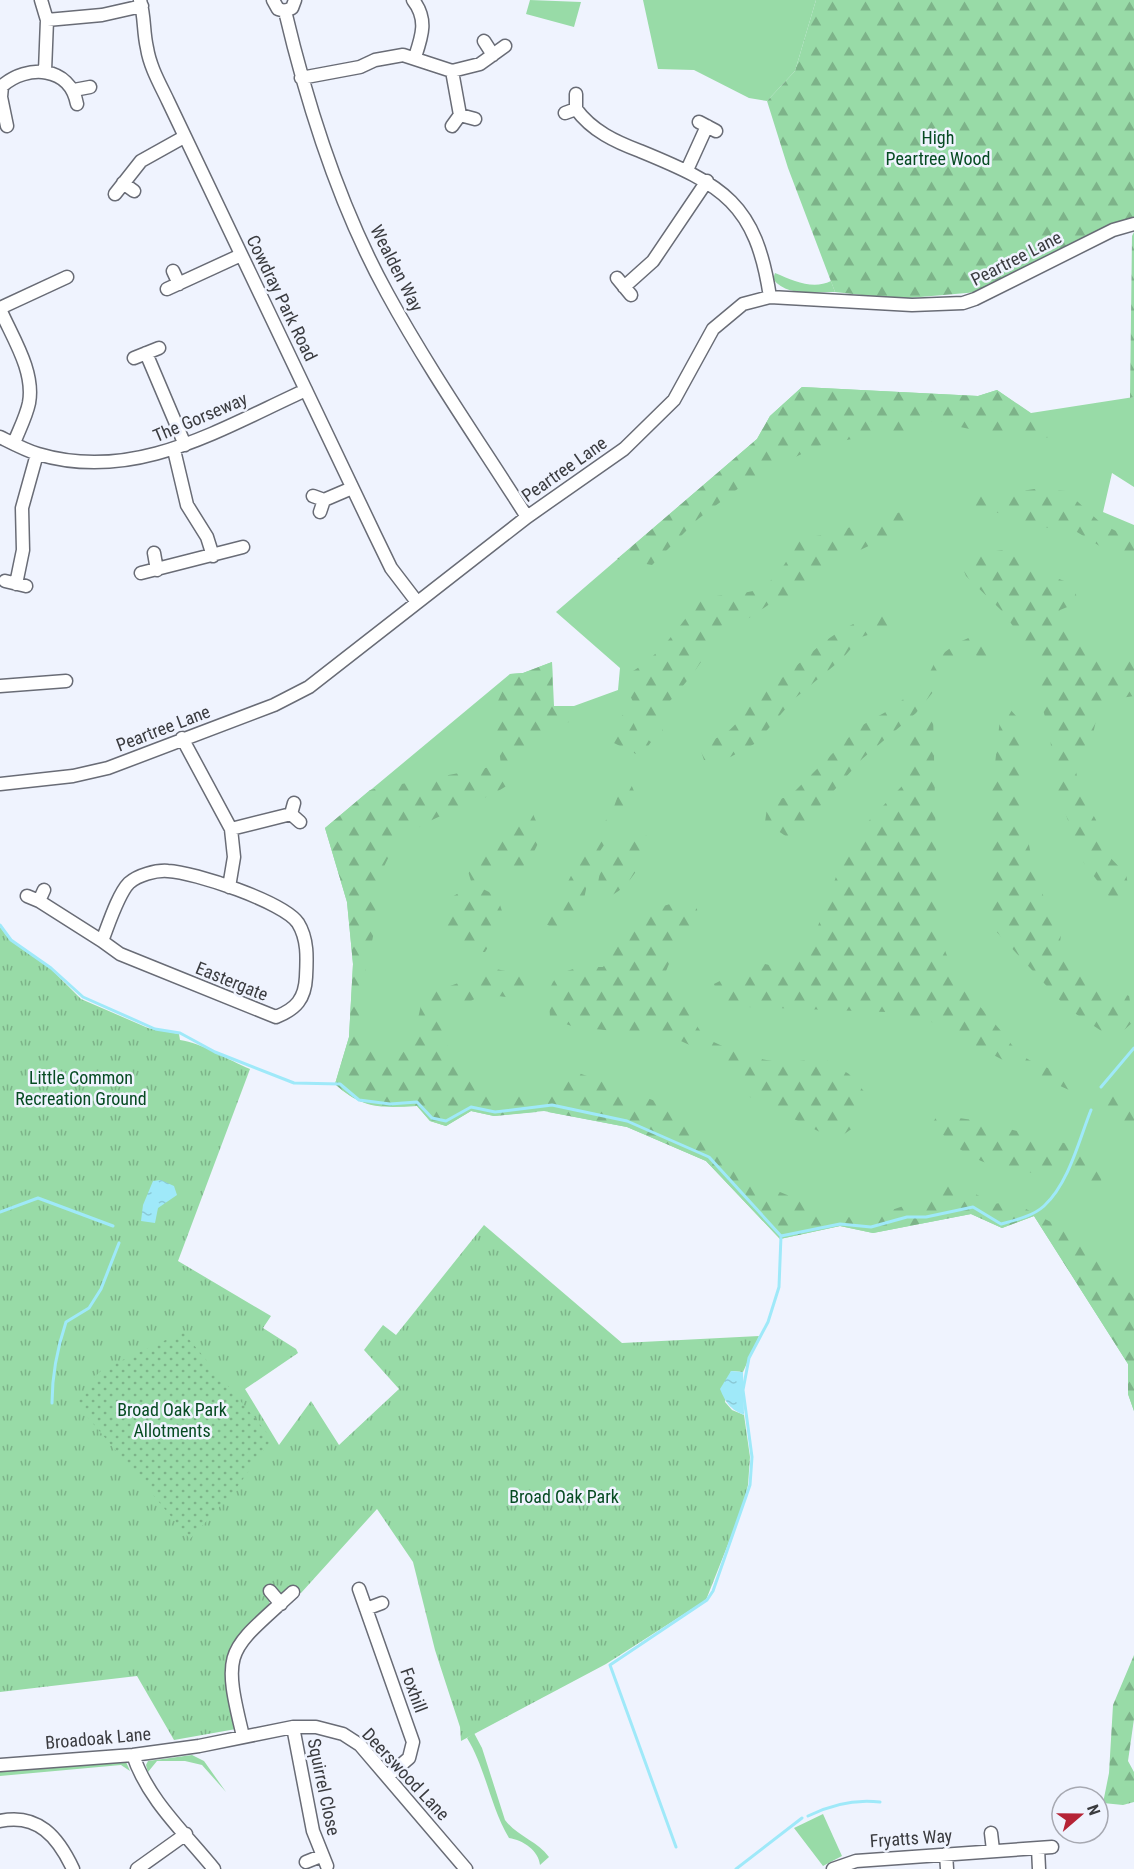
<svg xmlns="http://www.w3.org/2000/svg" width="1134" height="1869" viewBox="0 0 1134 1869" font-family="'Roboto Condensed',sans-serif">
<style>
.grass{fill:#98dba7}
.forest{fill:url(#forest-firs)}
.park{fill:url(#park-tufts)}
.garden{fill:url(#garden-dots)}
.water{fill:url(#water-ripples)}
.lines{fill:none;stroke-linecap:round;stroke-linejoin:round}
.stream{stroke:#9fe9f9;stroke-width:3}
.minor-casing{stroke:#696c76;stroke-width:15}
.minor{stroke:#fff;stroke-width:12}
.labels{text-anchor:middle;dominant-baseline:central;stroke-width:5;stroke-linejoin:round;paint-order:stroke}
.park-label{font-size:18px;fill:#064b22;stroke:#eff3fe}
.street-label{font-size:18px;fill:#3a3b3f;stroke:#eff3fe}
</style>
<defs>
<pattern id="forest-firs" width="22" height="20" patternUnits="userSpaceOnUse" patternTransform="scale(1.5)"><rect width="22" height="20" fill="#98dba7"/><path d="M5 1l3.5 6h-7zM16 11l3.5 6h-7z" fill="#7db389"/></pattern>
<pattern id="park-tufts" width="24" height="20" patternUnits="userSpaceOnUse" patternTransform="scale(1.5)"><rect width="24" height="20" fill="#98dba7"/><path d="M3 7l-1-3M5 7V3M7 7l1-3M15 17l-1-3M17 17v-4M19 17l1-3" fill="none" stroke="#7db389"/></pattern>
<pattern id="garden-dots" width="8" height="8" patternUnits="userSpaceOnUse" patternTransform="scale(1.5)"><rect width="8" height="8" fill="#98dba7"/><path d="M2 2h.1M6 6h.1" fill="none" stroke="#7db389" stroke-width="1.8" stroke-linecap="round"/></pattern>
<pattern id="water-ripples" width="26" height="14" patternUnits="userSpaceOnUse" patternTransform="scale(1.5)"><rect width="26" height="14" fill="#9fe9f9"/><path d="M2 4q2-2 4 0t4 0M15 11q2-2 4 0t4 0" fill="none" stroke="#8ac9d6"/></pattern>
</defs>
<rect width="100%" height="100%" fill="#eff3fe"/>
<path class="grass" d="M530,0L581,2L574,27L526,14Z
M643,0H816L795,71L767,101L749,98L694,70L658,69Z
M775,273C794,281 813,290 831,281L835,292C815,292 787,297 773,279Z
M802,387L978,396L997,390L1031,413L1134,397V487L1112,473L1103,512L1134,525V1411L1128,1394V1364L1034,1216L1002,1228L971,1214L873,1233L840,1226L780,1239L706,1161L627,1127L544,1111L494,1116L471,1111L446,1126L430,1121L417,1106C381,1108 362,1109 335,1084L349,1037L353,964L347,902L325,828L510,674L523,673L552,662L554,706H574L618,690L620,668L556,612L757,439L770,416Z
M474,1733L482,1748L505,1820C517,1836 537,1841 549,1857L540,1865C539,1851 523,1840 509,1838C490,1806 486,1769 467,1738Z
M192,1755L204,1761L226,1792L202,1765L185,1761H157L148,1772L146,1765L148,1761Z
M121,1761L126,1762L130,1771L121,1765L0,1776V1769Z
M823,1814L842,1856L823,1866L794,1828Z"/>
<path class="forest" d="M816,0H1134V219L1121,221L978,292L897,299L835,292L788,168L767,101L795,71Z
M1134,232V397L1130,398L1132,236Z
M802,387L978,396L997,390L1030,413L1058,436L1035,439L1008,431H979L932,421L905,435H871L818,446L752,478L698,519L652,565L617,559L757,439L770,416Z
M1034,489L1066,491L1102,524L1134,540V559L1119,558L1077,532L1048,528L969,504L967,496L970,491L1016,492Z
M924,505L929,512L909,520L911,526L841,559L813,575L798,593L774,601L749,618L720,626C707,659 686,683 663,709V731L658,736L644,727L622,677C658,660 678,628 701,598C718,595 737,595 753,591C775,585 790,557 799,538L824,535Z
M1003,550L1043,573L1075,585L1077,603L1060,610L1057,617L1080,635L1098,662L1110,666L1134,658V696L1114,699L1099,707L1093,734L1081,751L1076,772L1081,792L1096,820L1102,849L1126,874L1130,895L1122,903H1114L1084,863L1054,783L1050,734L1041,703L1040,672L1026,644L1002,611L966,576L962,566L982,553Z
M890,612L895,627L861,637L842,659L794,699L756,743L723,761L704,760L701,751L708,741C736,733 737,718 756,700C765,690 777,682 788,673C824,642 841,623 890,612Z
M980,633L988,645V660L975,655L955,665L916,713L862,759L812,815L787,837L765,822L768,801L789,797L859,727L891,709L925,682L937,658L957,643Z
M552,662L553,706H574L573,720L556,728L514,757L508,785C472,809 426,813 396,846C389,854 381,872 378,883C374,895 377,911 375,924C372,954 347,1018 370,1045C377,1052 390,1055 399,1057L413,1041L423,996L496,969L520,974L530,984L520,994L506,997L483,994L471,1001L442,1008L443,1034L455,1063L492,1091H513L538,1099L537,1112L494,1116L471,1111L446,1126L430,1121L417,1106C381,1107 363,1109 335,1084L349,1037L353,964L347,902L325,828L370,790L501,765L494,710L510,674L523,673Z
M1008,707L1017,717L1023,743L1026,778L1021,805L1033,865L1045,901L1063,921L1059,949L1069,967L1129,996L1134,1021L1122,1032L1109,1036L1067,1008L994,929L989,892L987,836L1001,710Z
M627,710L638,732L651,742L646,749L636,754L612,742L608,732Z
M933,713L938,927C949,975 970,994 1001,1031C1008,1039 1016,1053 1026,1058C1057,1077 1068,1062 1093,1101L1001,1059L924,1018L886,1012L747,1007L719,1000L714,984L757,962L786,969L818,926L844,855L860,830L903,785L919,758L904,740L917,722Z
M623,782L631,784L636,796L591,865L584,899L580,901L572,915L554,929L546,924L586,847L612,812Z
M522,810L533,814L542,835C534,851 529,869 510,872L501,867L484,879L471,881L467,868L479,856L496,850L504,824Z
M634,829H640L653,843C640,865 624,900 595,899L600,872L609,864Z
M481,888L497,896L505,920L485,952H467L449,944L443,921L445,901L462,891Z
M689,900L697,909L698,920L682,932L664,976L671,988L690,996L687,1011L705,1038L744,1056L784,1063L823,1058L849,1074L868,1096L857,1125L836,1140L742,1093L727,1062L672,1037L575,1027L550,1019C550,1010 548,999 550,990C555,966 585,967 603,967C630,930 640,907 689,900Z
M565,1068L658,1102L733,1158L761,1184L804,1202L824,1216L869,1218L909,1204L948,1179L994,1204L1011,1201L1066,1230L1134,1297V1411L1128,1394V1364L1034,1216L1002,1228L971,1214L873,1233L840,1226L780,1239L706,1161L627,1127L548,1112V1098Z
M1109,1093L1134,1108V1132L1103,1107Z
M938,1115L973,1120L1072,1145L1088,1150L1103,1168L1101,1183L1086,1184L1075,1169C1059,1170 1040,1174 1024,1172C988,1168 953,1152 933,1122Z
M1134,1655V1719L1128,1761L1134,1772V1802L1123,1805L1103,1803L1109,1773L1113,1705Z"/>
<path class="park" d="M0,927L11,941L51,969L81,999L148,1028L179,1034L180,1040C202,1043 228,1060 250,1069L178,1261L271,1316L263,1328L296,1349L298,1353L245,1389L279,1445L311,1401L339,1445L399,1389L364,1350L383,1325L396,1335L484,1225L622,1343L759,1336L743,1372L731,1371L725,1402L732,1410L744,1415L750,1457L748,1485L742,1509L706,1600L606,1664L461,1741L460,1727L435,1650L413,1562L377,1509L301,1593L291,1588L285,1594L265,1593L270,1601C266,1614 253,1623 243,1632C215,1658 229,1697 236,1729L174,1740L137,1676L0,1692Z"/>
<path class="garden" d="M183,1332L272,1439L235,1490L190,1539L75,1402L101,1370Z"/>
<path class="water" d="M161,1180L174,1186L177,1195L158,1208L155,1223L141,1221L143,1205L153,1181Z
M731,1371L743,1372L744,1415C730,1409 726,1403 720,1389Z"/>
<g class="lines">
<path class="stream" d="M0,925L11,940L51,968L83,997L155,1029L180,1033L215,1052L294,1083L340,1084L359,1100L390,1104L417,1102L432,1118L446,1121L471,1107L495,1112L552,1105L627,1121L709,1157L781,1236L840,1224L871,1227L907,1217H926L973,1207L1001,1224C1016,1220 1033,1216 1044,1206C1069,1183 1079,1140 1091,1110
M1101,1087L1134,1048
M0,1212L38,1198L113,1226
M52,1403C52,1374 57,1349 66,1322L89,1308L101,1289L119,1243
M808,1816C830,1805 855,1799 880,1802
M676,1847L610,1665L707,1600L713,1591L750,1485L752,1457L743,1390L749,1358L768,1322L779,1287L781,1236
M736,1869L802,1818"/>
<g class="minor-casing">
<path id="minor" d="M41,0L47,20L45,71
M140,0C145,18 143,31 147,48C150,67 160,84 168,101L375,535L391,568L417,602
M273,0L278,9L285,11L292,8L295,0
M413,0C428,19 422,36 415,57
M285,11C308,108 339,206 387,293C429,370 480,443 527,517
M47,20L102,15L142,6
M484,41L493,55
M452,71L460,115
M301,78L360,67L375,60L403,55L452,71L480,64L505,46
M74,90L90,87
M576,109C592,131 616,142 640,151C723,185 756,203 770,297
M565,113L576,109V94
M699,122L716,131
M7,126L1,97L2,86C27,64 70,66 77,104
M452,126L460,115L475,119
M687,170L707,126
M123,183L134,191
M115,194L141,161L184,137
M173,271L179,284
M617,278L631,295
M624,287L653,261L707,181
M167,289L241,255
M0,308L67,277
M0,309C12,337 35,371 29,403C26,417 19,430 14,443
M146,353L185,445
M134,358L159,348
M0,437C12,443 25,450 38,454C135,483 220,429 306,390
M174,450L187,505L207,537L213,556
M313,496L324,500L320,512
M324,500L352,488
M154,553L157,570
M141,573L243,547
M5,581L26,586
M16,584L23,550L22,508L37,454
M0,686L66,681
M182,738L231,829L234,857L229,887
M0,784L73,776L108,768L274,705L309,687L527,517L624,449L674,400L713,329L743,304L770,297L912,305L963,303L975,299L1113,230L1134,224
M294,803L291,814L300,822
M231,829L291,814
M27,896L39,901L102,941C108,926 118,894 129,883C138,875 156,870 168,871C194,872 284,902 298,923C308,939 307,958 306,977C305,999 296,1009 276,1017L120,954L102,941
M39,901L44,890
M359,1589L413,1742L409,1758L388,1776
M270,1591L281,1604
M366,1609L382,1603
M293,1727L313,1831L327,1866
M243,1736C221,1647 228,1652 293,1592
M133,1755C148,1800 185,1833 214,1869
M0,1765L133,1755L199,1746L293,1727H316L343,1734L360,1745L466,1869
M0,1821C38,1813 58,1837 73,1869
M991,1833L993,1850
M1038,1848L1039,1869
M946,1854L947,1869
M306,1862L321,1856
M137,1869L186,1834
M833,1869L856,1861L1052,1847"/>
</g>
<use href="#minor" class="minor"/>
</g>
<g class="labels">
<g class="park-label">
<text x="938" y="137">High<tspan x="938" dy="21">Peartree Wood</tspan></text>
<text x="81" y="1077">Little Common<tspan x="81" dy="21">Recreation Ground</tspan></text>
<text x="172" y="1409">Broad Oak Park<tspan x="172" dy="21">Allotments</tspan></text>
<text x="564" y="1496">Broad Oak Park</text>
</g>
<g class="street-label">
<text transform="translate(1016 258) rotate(-27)">Peartree Lane</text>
<text transform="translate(397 268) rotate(63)">Wealden Way</text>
<text transform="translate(282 298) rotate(64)">Cowdray Park Road</text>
<text transform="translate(200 417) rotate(-23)">The Gorseway</text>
<text transform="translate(564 469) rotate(-35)">Peartree Lane</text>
<text transform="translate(163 728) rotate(-21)">Peartree Lane</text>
<text transform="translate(232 981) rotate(22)">Eastergate</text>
<text transform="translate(414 1690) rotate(70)">Foxhill</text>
<text transform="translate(98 1738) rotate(-5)">Broadoak Lane</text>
<text transform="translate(406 1774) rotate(47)">Deerswood Lane</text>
<text transform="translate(324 1787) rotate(78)">Squirrel Close</text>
<text transform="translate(911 1838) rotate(-4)">Fryatts Way</text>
</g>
</g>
<g transform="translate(1080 1815) rotate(70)"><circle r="28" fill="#eff3fe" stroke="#a7a9b2" stroke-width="1.5"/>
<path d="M0-4.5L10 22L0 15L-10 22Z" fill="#b52336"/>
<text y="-9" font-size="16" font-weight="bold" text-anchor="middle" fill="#3a3b3f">N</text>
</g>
</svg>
